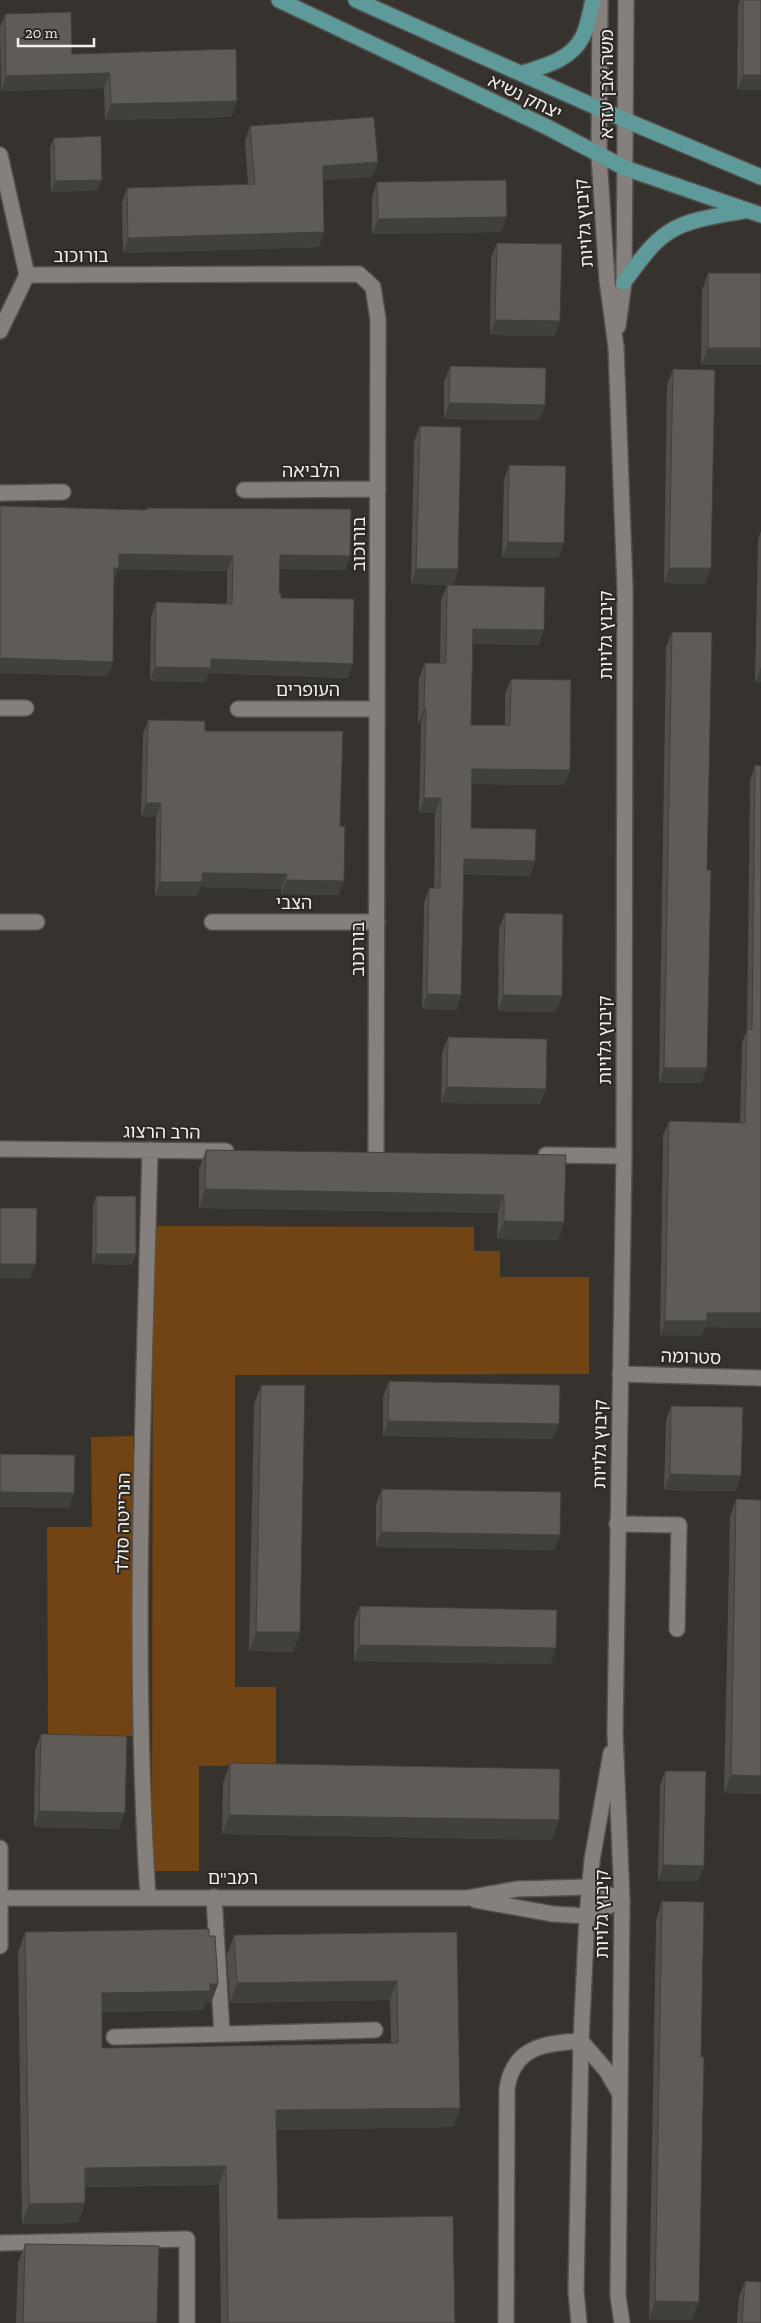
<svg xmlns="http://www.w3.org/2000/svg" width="761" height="2323" viewBox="0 0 761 2323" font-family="'Zilla Slab','Noto Sans Hebrew',serif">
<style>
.green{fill:#724313}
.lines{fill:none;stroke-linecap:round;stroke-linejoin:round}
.minor-casing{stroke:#54514e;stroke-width:18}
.major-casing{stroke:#54514e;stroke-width:18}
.minor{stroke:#85807c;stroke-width:15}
.major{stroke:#5d9a99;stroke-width:15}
.wall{fill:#524e4b}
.shaded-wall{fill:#42403d}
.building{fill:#5f5b57;stroke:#42403d}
.labels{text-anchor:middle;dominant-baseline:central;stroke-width:4;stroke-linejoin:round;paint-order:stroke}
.street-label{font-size:18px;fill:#f2f0ee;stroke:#2c2824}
</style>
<rect width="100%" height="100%" fill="#36322e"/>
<path class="green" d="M153,1226L474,1227V1251H500V1277H589V1374L235,1375V1687H276V1765L199,1766V1871H152Z
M133,1436L134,1736L48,1737L47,1527H92L91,1437Z"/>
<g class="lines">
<g class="minor-casing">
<path id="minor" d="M600,0L599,156L607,280L616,347L625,589L624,1156L615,1732L622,1900L618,2296L622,2323
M0,155L27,275L0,331
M27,275L359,274L373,287L378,319L376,1153
M618,326L624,282L626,0
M244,490L378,489
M0,493L63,492
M0,708H26
M238,709H377
M0,922H37
M212,922H377
M0,1149L226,1151
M546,1155L624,1156
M620,1374L761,1378
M617,1524L679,1525L677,1629
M0,1848V1946
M148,1897C132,1649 144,1399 150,1150
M214,1897L222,2034
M0,1898H467L517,1889L590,1887L622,1900
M475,1900L553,1914L587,1916L622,1900
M114,2037L375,2030
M0,2243L187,2239V2323
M506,2323L507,2089C513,2047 544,2043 581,2041L606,2070L620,2094
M579,2323L576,2291L581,2041L587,1916L592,1860L611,1753"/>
</g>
<g class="major-casing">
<path id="major" d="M279,0L547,127L625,168L761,215
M356,0L625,120L761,177
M523,73C545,66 570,60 582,38C588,27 590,12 593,0
M624,282C637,265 650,244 669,232C688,219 721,215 744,211"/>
</g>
<use href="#minor" class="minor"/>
<use href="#major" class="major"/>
</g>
<path class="wall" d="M740,0H761V90H737L738,6Z
M5,14L72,54L237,101L231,117L105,120L104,88L1,91L0,27Z
M250,126L378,162L372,177L323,180L319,247L123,253L122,203L127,188L248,184L245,141Z
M54,138L98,190L51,192L50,148Z
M377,182L501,232L372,234V197Z
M497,243L555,336L490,335L491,258Z
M708,273H761L701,365L702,291Z
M450,366L545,405L539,420L444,419V382Z
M673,369L705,584L664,583L667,385Z
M420,426L458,569L453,585L411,584L414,441Z
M509,465L559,558H502L504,480Z
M0,506L146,510L147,508L350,556L345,570L280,569L279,593L281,598L348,678L209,673L205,682L150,681L151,617L156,602L227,604V571L118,569L114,581L108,676L0,673Z
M761,531V682H755L758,539Z
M447,585L539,645L473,644L471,725H505V694L511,679L570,770L564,785L472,784L471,828L535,861L530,876L464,874L461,995L456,1010L422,1009L424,903L429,888H434L435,813H419L421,723H418L419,678L425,663H440L441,600Z
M672,632L702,1083H659L666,647Z
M148,720L205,731L339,895L281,894V889L200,887L197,896H155L156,817H141L143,734Z
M755,765L761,766V1328L705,1327L701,1336L660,1335L663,1135L669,1121L740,1123L742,1043L747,1030L750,780Z
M505,913L556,1012L498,1011L499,928Z
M448,1037L546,1089L540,1104L441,1103L442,1053Z
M206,1150L566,1155L564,1222L558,1240L497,1239L498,1213L199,1208V1168Z
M96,1196L136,1254L132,1265L92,1264L93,1206Z
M389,1381L553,1439L383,1436V1397Z
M261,1385L300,1632L293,1652L249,1651L254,1404Z
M671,1406L736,1491L664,1490L666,1421Z
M382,1489L560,1535L554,1550L376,1547V1504Z
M736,1499L761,1794L724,1793L730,1517Z
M360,1606L551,1664L354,1661V1622Z
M41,1734L119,1829L34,1827L35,1750Z
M230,1763L552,1840L222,1834L223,1783Z
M665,1771L704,1866L698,1881H658L660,1786Z
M662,1901L692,2320H649L656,1920Z
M25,1932L209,1936L218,1984L211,2003H205L203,2010L102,2012V2048L391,2044L390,2000L230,2003L227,1955L234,1935L457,1932L460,2108L453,2127L276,2130L278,2219L455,2323H221L219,2185L85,2187L78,2223L22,2224L18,1952Z
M25,2244L157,2323H16L18,2263Z
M745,2281L761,2323H737L739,2297Z"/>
<path class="shaded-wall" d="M110,73L104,88L1,91L6,76Z
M743,75H761V90H737Z
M237,101L231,117L105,120L111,104Z
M378,162L372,177L317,181L323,166Z
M102,180L98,190L51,192L55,181Z
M507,217L501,232L372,234L378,219Z
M324,232L319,247L123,253L128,238Z
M495,320L560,321L555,336L490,335Z
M708,348H761V365H701Z
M449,403L545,405L539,420L444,419Z
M508,542L564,543L559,558H502Z
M119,554L233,556L227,571L118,569L114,582H109Z
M280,555L350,556L345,570L275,569Z
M669,568H711L705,584L664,583Z
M416,569H458L453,585L411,584Z
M473,629L544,630L539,645L468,644Z
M0,658L113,662L108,676L0,673Z
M211,659L353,664L348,678L209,673L205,682L150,681L155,667Z
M761,667V682H755Z
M424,708H426L421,723H418Z
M472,769L570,770L564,785L467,784Z
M424,798H441L435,813H419Z
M146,803H161L156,817H141Z
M464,859L535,861L530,876L459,874Z
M202,873L287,874L281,889L200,887L197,896H155L160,882Z
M286,880L344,881L339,895L281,894Z
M427,994L461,995L456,1010L422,1009Z
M503,995L562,996L556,1012L498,1011Z
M664,1068H707L702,1083H659Z
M447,1087L546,1089L540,1104L441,1103Z
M205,1189L504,1195L498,1213L199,1208Z
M504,1221L564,1222L558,1240L497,1239Z
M96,1254H136L132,1265L92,1264Z
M0,1264H36L30,1279L0,1278Z
M707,1313H761V1328L705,1327L701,1336L660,1335L665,1321Z
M388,1421L559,1424L553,1439L383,1436Z
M670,1474L741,1476L736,1491L664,1490Z
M0,1492L74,1493L69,1508L0,1507Z
M381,1532L560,1535L554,1550L376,1547Z
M256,1632H300L293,1652L249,1651Z
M359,1645L556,1648L551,1664L354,1661Z
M731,1775L761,1776V1794L724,1793Z
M39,1811L125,1813L119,1829L34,1827Z
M229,1815L559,1820L552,1840L222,1834Z
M663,1865L704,1866L698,1881H658Z
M397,1981L390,2000L230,2003L237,1983Z
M210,1984H218L211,2003H205L203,2010L94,2012L102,1993Z
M460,2108L453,2127L269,2130L276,2110Z
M226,2166L219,2185L77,2187L85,2168Z
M85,2203L78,2223L22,2224L29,2204Z
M655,2301L699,2302L692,2320H649Z"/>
<path class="building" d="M743,0H761V75H743Z
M71,12L72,54L236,49L237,101L111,104L110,73L6,76L5,14Z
M374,117L378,162L323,166L324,232L128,238L127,188L255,184L250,126Z
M101,136L102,180L55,181L54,138Z
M506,180L507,217L378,219L377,182Z
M497,243L562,244L560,321L495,320Z
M708,273H761V348H708Z
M450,366L546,368L545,405L449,403Z
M673,369L715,370L711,568H669Z
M420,426L461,427L458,569H416Z
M509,465L566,466L564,543L508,542Z
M0,506L147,510V508L351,509L350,556L280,555L279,593H281V598L354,599L353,664L211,659V668L155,667L156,602L232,604L233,556L119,554V568H114L113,662L0,658Z
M447,585L545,587L544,630L473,629L471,725H510L511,679L571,680L570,770L472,769L471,828L536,829L535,861L464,859L461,995L427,994L429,888H440L441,798H424L426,708H424L425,663H446Z
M672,632H712L707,870H711L707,1068H664Z
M148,720L205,721V731H343L340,826H345L344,881L286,880L287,874L202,873V882H160L161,803H146Z
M755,765L761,766V1313H707V1321H665L669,1121L745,1123L747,1029H752Z
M505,913L563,914L562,996L503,995Z
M448,1037L547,1039L546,1089L447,1087Z
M206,1150L566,1155L564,1222L504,1221V1195L205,1189Z
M96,1196H136V1254H96Z
M0,1208H37L36,1264H0Z
M389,1381L560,1385L559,1424L388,1421Z
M261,1385H305L300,1632H256Z
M671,1406L743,1407L741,1476L670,1474Z
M0,1454L75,1455L74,1493L0,1492Z
M382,1489L561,1492L560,1535L381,1532Z
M736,1499L761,1500V1776L731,1775Z
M360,1606L557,1610L556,1648L359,1645Z
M41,1734L127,1736L125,1813L39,1811Z
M230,1763L560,1769L559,1820L229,1815Z
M665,1771H706L704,1866L663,1865Z
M662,1901L704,1902L701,2057H704L699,2302L655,2301Z
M209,1929V1936H215L218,1984H210V1991L102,1993V2048L398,2043L397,1981L237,1983L234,1935L457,1932L460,2108L276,2110L278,2219L453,2216L455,2323H228L226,2166L85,2168V2203L29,2204L25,1932Z
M25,2244L159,2246L157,2323H23Z
M745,2281L761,2282V2323H742Z"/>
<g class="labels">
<g class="street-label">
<text transform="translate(607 84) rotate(-90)">משה אבן עזרא</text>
<text transform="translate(525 97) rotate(26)">יצחק נשיא</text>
<text transform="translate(584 223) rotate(-94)">קיבוץ גלויות</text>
<text x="81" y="256">בורוכוב</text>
<text x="311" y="471">הלביאה</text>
<text transform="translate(359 544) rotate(-90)">בורוכוב</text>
<text transform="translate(606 635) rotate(-90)">קיבוץ גלויות</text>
<text x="308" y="690">העופרים</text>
<text x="294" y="903">הצבי</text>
<text transform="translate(358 949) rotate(-90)">בורוכוב</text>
<text transform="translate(605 1040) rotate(-90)">קיבוץ גלויות</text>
<text transform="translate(162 1132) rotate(1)">הרב הרצוג</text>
<text transform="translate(691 1357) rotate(2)">סטרומה</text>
<text transform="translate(600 1444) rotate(-89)">קיבוץ גלויות</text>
<text transform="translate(123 1523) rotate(-89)">הנרייטה סולד</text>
<text x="233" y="1878">רמב"ם</text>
<text transform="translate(602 1914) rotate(-90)">קיבוץ גלויות</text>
</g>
</g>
<path d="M18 38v8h76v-8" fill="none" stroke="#f2f0ee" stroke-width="2.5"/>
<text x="25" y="38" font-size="15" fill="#f2f0ee" stroke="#2c2824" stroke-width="4" paint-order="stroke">20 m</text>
</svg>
